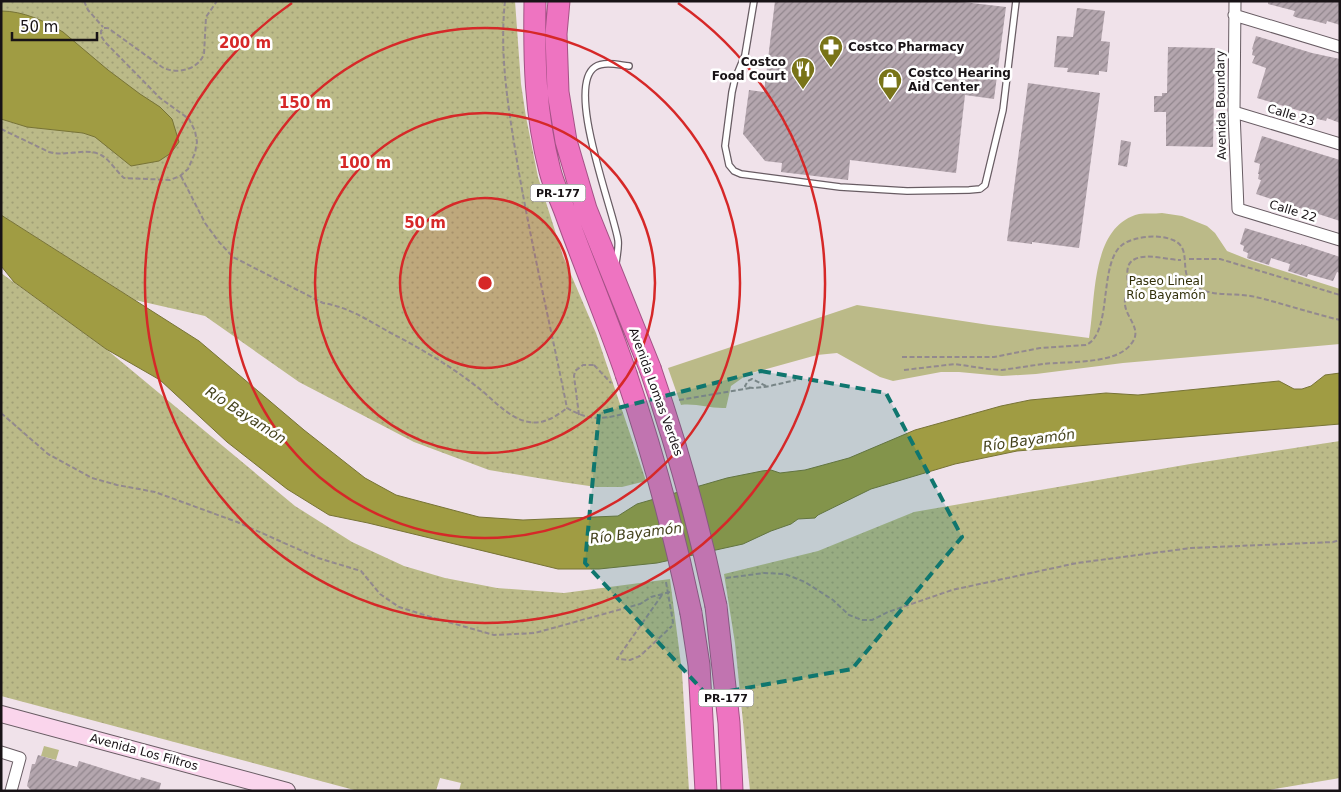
<svg xmlns="http://www.w3.org/2000/svg" width="1341" height="792" viewBox="0 0 1341 792" font-family="'DejaVu Sans',sans-serif">
<style>
.grass{fill:url(#grass-dots)}
.park{fill:#bbba88}
.water{fill:#a09c43;stroke:#777336}
.building{fill:url(#building-hatch)}
.lines{fill:none;stroke-linecap:round;stroke-linejoin:round}
.lane-casing{stroke:#685c63;stroke-width:8}
.street-casing{stroke:#685c63;stroke-width:13}
.secondary-casing{stroke:#685c63;stroke-width:18}
.highway-casing{stroke:#a35285;stroke-width:23}
.path{stroke:#93898e;stroke-width:2;stroke-dasharray:5 2.5;stroke-linecap:butt}
.lane{stroke:#fff;stroke-width:5.5}
.street{stroke:#fff;stroke-width:11}
.secondary{stroke:#fad5ec;stroke-width:16}
.highway{stroke:#ee74c1;stroke-width:21}
.highway-bridge-casing{stroke:#a35285;stroke-width:23;stroke-linecap:butt}
.path-bridge{stroke:#93898e;stroke-width:2;stroke-dasharray:5 2.5;stroke-linecap:butt}
.highway-bridge{stroke:#ee74c1;stroke-width:21}
.marked{fill:#0f766e;fill-opacity:0.2;stroke:#0f766e;stroke-width:4;stroke-dasharray:10 6;stroke-linejoin:round}
.ring{fill:none;stroke:#d62828;stroke-width:2.5}
.labels{text-anchor:middle;dominant-baseline:central;stroke-width:5;stroke-linejoin:round;paint-order:stroke}
.shield{fill:#fff;stroke:#5d5a5c;stroke-width:1}
.shield-label{font-size:11px;font-weight:bold;fill:#181316}
.poi-label{font-size:12px;font-weight:bold;fill:#181316;stroke:#fff;text-anchor:start}
.street-label{font-size:12px;fill:#181316;stroke:#fff}
.park-label{font-size:12px;fill:#323009;stroke:#fff}
.water-label{font-size:14px;font-style:italic;fill:#45431d;stroke:#fff}
.centre{fill:#d62828;stroke:#fff;stroke-width:2.5}
.ring-label{font-size:15px;text-anchor:middle;font-weight:bold;fill:#d62828;stroke:#fff;stroke-width:5;stroke-linejoin:round;paint-order:stroke}
</style>
<defs>
<pattern id="grass-dots" width="8" height="8" patternUnits="userSpaceOnUse" patternTransform="scale(1.25)"><rect width="8" height="8" fill="#bbba88"/><path d="M2 2h.1M6 6h.1" fill="none" stroke="#a09f75" stroke-width="1.8" stroke-linecap="round"/></pattern>
<pattern id="building-hatch" width="6" height="6" patternUnits="userSpaceOnUse" patternTransform="scale(1.25)"><rect width="6" height="6" fill="#b4a6ae"/><path d="M-1 1l2-2M0 6l6-6M5 7l2-2" fill="none" stroke="#91868d"/></pattern>
</defs>
<rect width="100%" height="100%" fill="#f0e2ea"/>
<path class="grass" d="M1,1H515L521,84L526,117L538,177L563,256L596,333L646,481L622,487H596L562,482L489,470L414,442L299,382L205,316L135,300L1,215Z
M1,273L106,349L295,506L352,542L404,566L445,578L497,588L564,593L670,579L682,672L689,791H459L461,783L440,778L436,791H358L1,696Z
M1340,441V778L1263,791H750L735,643L724,574L818,551L914,512L1190,464Z"/>
<path class="park" d="M1162,213L1182,216L1207,226L1215,233L1227,251L1252,261L1340,289V344L1123,363L1036,374L1002,376L959,372H941L893,381L880,377L837,353L817,355L748,374L731,386L726,408C711,409 696,403 681,405L668,368L857,305L989,325L1089,338C1096,301 1090,226 1139,214C1146,213 1154,214 1162,213Z
M44,746L59,750L56,760L41,756Z"/>
<path class="water" d="M1,11C23,11 45,21 63,32L108,70L140,94L160,107L172,119L179,142L171,153L159,161L131,166L95,137L83,133L27,127L1,119Z
M1,215L199,341L304,430L365,478L396,495L479,517L523,520L618,516L637,504L727,478L762,471L771,470L780,473L805,470L849,458L915,430L1001,406L1030,400L1106,393L1138,395L1279,381L1294,389H1302L1311,386L1325,375L1340,373V424L1017,451L955,464L871,489L818,515L815,518L798,519L791,524L771,531L743,544L657,563L599,569H558L368,523L329,515L287,489L227,442L160,380L106,349L14,282L1,266Z"/>
<path class="building" d="M775,1H955L1006,7L994,99L965,95L956,173L850,160L848,180L781,172L782,163L765,161L743,134L749,90L764,92Z
M1268,1H1340V25L1327,21L1326,24L1311,20L1298,18L1293,16L1295,11L1268,4Z
M1077,8L1105,11L1101,41L1110,42L1107,72L1099,71V75L1067,72L1068,68L1054,67L1057,36L1073,37Z
M1256,36L1312,53L1340,59V123L1327,118L1326,121L1313,118L1314,115L1257,98L1266,68L1252,63L1255,56L1252,55L1253,50L1252,49Z
M1168,47L1215,48L1213,147L1166,146V112H1154V96H1162V93H1167Z
M1028,83L1100,93L1079,248L1032,242V244L1007,241Z
M1262,136L1340,160V221L1256,194L1261,180L1258,179L1259,174H1258L1260,164L1254,162Z
M1121,140L1131,142L1127,167L1118,165Z
M1245,228L1301,245V244L1340,257V273L1337,272L1333,281L1308,274L1307,277L1288,271L1290,264L1271,258L1269,265L1247,258L1248,253L1243,251L1244,246L1240,244Z
M38,755L77,767L79,761L130,777L140,780L141,777L161,783L159,791H32L27,786L32,764H35Z"/>
<g class="lines">
<g class="lane-casing">
<path id="lane" d="M754,1L745,55L735,79L732,92L725,146L729,165L734,171L741,174L840,187L907,191L969,190L980,189L985,185L1003,110L1016,1
M616,263C617,255 619,247 618,240C613,209 565,87 595,67C604,61 619,65 629,66"/>
</g>
<g class="street-casing">
<path id="street" d="M1235,1L1234,112L1238,209L1340,240
M1234,15L1340,47
M1234,112L1340,144
M1,752L20,758L11,791"/>
</g>
<g class="secondary-casing">
<path id="secondary" d="M1,714L287,791"/>
</g>
<g class="highway-casing">
<path id="highway" d="M535,1C534,60 535,113 550,171C554,187 562,202 567,217C586,270 608,321 626,374
M559,1L556,34L558,92L566,141L586,209L650,368
M716,606L729,723L732,791
M691,613L699,665L706,791"/>
</g>
<path class="path" d="M84,1L88,10L103,27
M505,1C499,57 509,112 518,167C532,248 551,328 567,408C588,420 600,420 623,414
M1,129L49,152C65,157 87,147 101,155C109,159 117,172 124,178L170,180L180,176L188,169L195,153L197,142L195,131L189,119L160,98L105,42L101,36V31L104,28H108L162,67C176,75 198,70 204,54L206,17L217,1
M181,176L205,223L219,242L233,257L323,303C348,307 368,320 389,332C420,348 449,365 476,386C492,398 509,419 529,422C543,425 557,416 567,408
M1189,259H1220L1340,295
M902,357H994L1040,348L1086,345C1113,333 1098,264 1122,245C1134,236 1159,234 1173,240C1193,248 1178,273 1193,285C1211,298 1235,292 1256,297C1284,304 1311,313 1340,320
M904,370L955,364L988,369L1002,370C1016,368 1029,366 1043,364C1067,361 1116,365 1131,344C1143,330 1127,319 1125,305C1124,299 1127,293 1128,286C1128,277 1124,264 1135,259C1148,253 1167,260 1181,260
M766,386L752,379L748,381L745,386C753,392 785,382 796,380
M679,400L750,388
M1,413L48,454L92,478L117,485L155,492L237,522L318,558L361,571L380,594L399,607L434,618L494,635L535,633L640,604L651,597L670,592
M579,415L574,376L575,371L583,365H594
M726,578L764,573L785,574L805,582L833,600L849,615L862,620H872L888,612L952,590L1077,563L1191,548L1333,542L1340,540
M662,595L617,659L630,660L640,656L672,626"/>
<use href="#lane" class="lane"/>
<use href="#street" class="street"/>
<use href="#secondary" class="secondary"/>
<use href="#highway" class="highway"/>
<g class="highway-bridge-casing">
<path id="highway-bridge" d="M650,368C677,446 699,525 716,606
M626,374C653,453 674,532 691,613"/>
</g>
<path class="path-bridge" d="M594,365L611,383
M666,582L673,622L672,626"/>
<use href="#highway-bridge" class="highway-bridge"/>
</g>
<path class="marked" d="M761,371L886,393L962,537L852,669L707,695L585,563L599,413Z"/>
<circle cx="485" cy="283" r="85" fill="#d62828" fill-opacity=".12"/>
<g class="ring">
<circle cx="485" cy="283" r="85"/>
<circle cx="485" cy="283" r="170"/>
<circle cx="485" cy="283" r="255"/>
<path d="M678 3A340 340 0 1 1 292 3"/>
</g>
<defs>
<g id="pharmacy-pin" transform="scale(1.25)"><path d="M0 17L-7.5 6A9.5 9.5 0 1 1 7.5 6Z" fill="#797418" stroke="#fff"/><path d="M-2-6h4v4h4v4h-4v4h-4v-4h-4v-4h4Z" fill="#fff"/></g>
<g id="restaurant-pin" transform="scale(1.25)"><path d="M0 17L-7.5 6A9.5 9.5 0 1 1 7.5 6Z" fill="#797418" stroke="#fff"/><path d="M-5-6h1v4h1v-4h1v4h1v-4h1v5L-1.5 .5V6h-2V.5L-5-1ZM5-6V6H3V1.5H1.5Q1.5-4 5-6Z" fill="#fff"/></g>
<g id="shop-pin" transform="scale(1.25)"><path d="M0 17L-7.5 6A9.5 9.5 0 1 1 7.5 6Z" fill="#797418" stroke="#fff"/><path d="M-5-2.5h2.3a2.7 3.5 0 0 1 5.4 0H5L5.5 6h-11ZM-1.5-2.5h3a1.5 2.3 0 0 0-3 0Z" fill="#fff"/></g>
</defs>
<g fill-rule="evenodd">
<use href="#pharmacy-pin" x="831" y="47"/>
<use href="#restaurant-pin" x="803" y="69"/>
<use href="#shop-pin" x="890" y="80"/>
</g>
<g class="labels">
<g class="shield">
<rect x="530.5" y="184.5" width="55" height="17" rx="4"/>
<rect x="698.5" y="689.5" width="55" height="17" rx="4"/>
</g>
<g class="shield-label">
<text x="558" y="193">PR-177</text>
<text x="726" y="698">PR-177</text>
</g>
<g class="poi-label">
<text x="848" y="47">Costco Pharmacy</text>
<text x="786" y="62" text-anchor="end">Costco<tspan x="786" dy="14">Food Court</tspan></text>
<text x="908" y="73">Costco Hearing<tspan x="908" dy="14">Aid Center</tspan></text>
</g>
<g class="street-label">
<text transform="translate(1221 105) rotate(-91)">Avenida Boundary</text>
<text transform="translate(1291 115) rotate(17)">Calle 23</text>
<text transform="translate(1293 211) rotate(17)">Calle 22</text>
<text transform="translate(656 392) rotate(70)">Avenida Lomas Verdes</text>
<text transform="translate(144 752) rotate(15)">Avenida Los Filtros</text>
</g>
<g class="park-label">
<text x="1166" y="281">Paseo Lineal<tspan x="1166" dy="14">Río Bayamón</tspan></text>
</g>
<g class="water-label">
<text transform="translate(246 415) rotate(33)">Río Bayamón</text>
<text transform="translate(1029 440) rotate(-8)">Río Bayamón</text>
<text transform="translate(636 533) rotate(-7)">Río Bayamón</text>
</g>
</g>
<circle cx="485" cy="283" r="8" class="centre"/>
<g class="ring-label">
<text x="245" y="48">200 m</text>
<text x="305" y="108">150 m</text>
<text x="365" y="168">100 m</text>
<text x="425" y="228">50 m</text>
</g>
<rect width="1341" height="792" fill="none" stroke="#181316" stroke-width="5"/>
<path d="M12 32v8h85v-8" fill="none" stroke="#181316" stroke-width="2.5"/>
<text x="20" y="32" font-size="15" fill="#181316" stroke="#ffffff" stroke-width="4" paint-order="stroke">50 m</text>
</svg>
